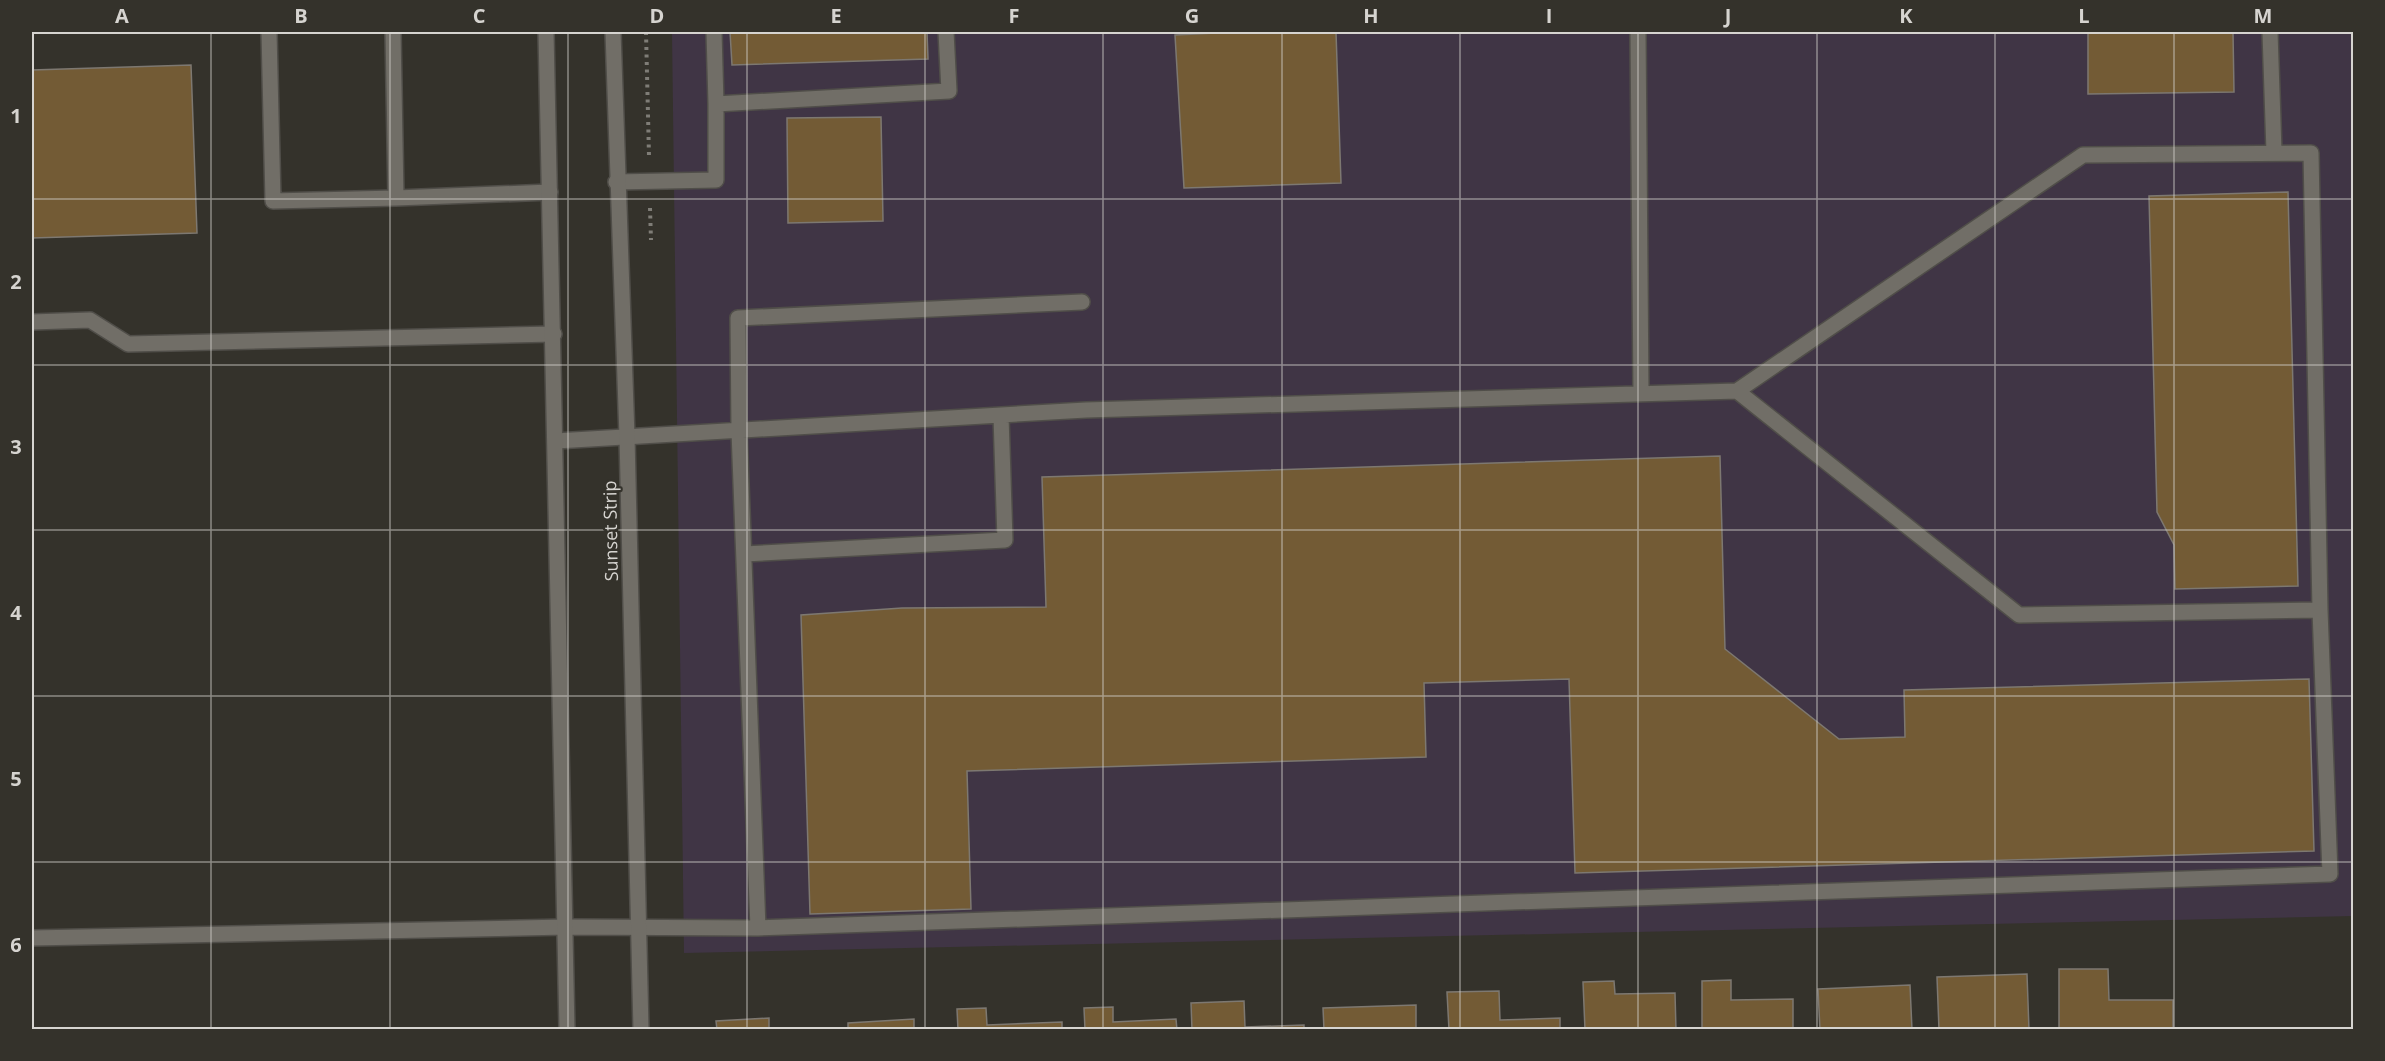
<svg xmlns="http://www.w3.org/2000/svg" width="2385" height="1061" viewBox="0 0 2385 1061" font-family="'Open Sans',sans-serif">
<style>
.commercial{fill:#403545}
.building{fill:#735b35;stroke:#7d7871;stroke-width:1.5}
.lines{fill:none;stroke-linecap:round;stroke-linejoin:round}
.service-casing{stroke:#504e49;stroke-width:18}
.tertiary-casing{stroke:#504e49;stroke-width:18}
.path{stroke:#7f7d77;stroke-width:4;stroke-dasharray:3 4.5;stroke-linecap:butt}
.service{stroke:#716e67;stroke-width:15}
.tertiary{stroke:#716e67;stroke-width:15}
.grid{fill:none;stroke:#d6d4d0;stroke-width:1.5;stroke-opacity:0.55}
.labels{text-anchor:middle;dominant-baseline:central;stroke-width:4.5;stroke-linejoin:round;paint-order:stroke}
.street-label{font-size:18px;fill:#d6d4d0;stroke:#34322b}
.neatline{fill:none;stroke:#d6d4d0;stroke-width:2}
.grid-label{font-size:20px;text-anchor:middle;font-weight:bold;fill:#d6d4d0}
</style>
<rect width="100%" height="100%" fill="#34322b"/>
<path class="commercial" d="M672,32H2353V916L684,953Z"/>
<path class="building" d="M730,32H927L928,59L732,65Z
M1237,32H1336L1341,183L1184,188L1175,35Z
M2088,32H2233L2234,92L2088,94Z
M191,65L197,233L32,238V70Z
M881,117L883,221L788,223L787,118Z
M2288,192L2298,586L2175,589L2174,545L2157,512L2149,196Z
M1720,456L1725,649L1839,739L1905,737L1904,690L2309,679L2314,851L1575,873L1569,679L1424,683L1426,757L967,771L971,909L810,914L801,615L902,608L1046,607L1042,477Z
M2059,969H2108L2109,1000H2173V1030H2059Z
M2027,974L2029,1030H1939L1937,977Z
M1731,980V1000L1793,999V1030H1702V981Z
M1614,981L1615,994L1675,993L1676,1030H1585L1583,982Z
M1910,985L1912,1030H1820L1818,989Z
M1499,991L1500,1020L1560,1018V1030H1449L1447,992Z
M1244,1001L1245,1027L1304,1025V1030H1192L1191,1003Z
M1416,1005V1030H1324L1323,1008Z
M1113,1007V1022L1176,1019L1177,1030H1085L1084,1008Z
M986,1008L987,1025L1062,1022V1030H958L957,1009Z
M769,1018V1030H717L716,1021Z
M914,1019V1030H848V1023Z"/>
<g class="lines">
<g class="service-casing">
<path id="service" d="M269,32L273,201L396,198L393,32
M714,32L716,104
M1638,32L1641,394
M2270,32L2274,152
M616,182L716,180V104L949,91L946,32
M396,198L550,192
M32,322L90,320L128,344L554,334
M556,441L1086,410L1737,391L2019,615L2320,610
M744,554L1005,540L1001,416
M758,928L2330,874L2320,610L2311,153L2083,155L1737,391
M32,938L566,927L758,928L739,431L738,318L1082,302"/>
</g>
<g class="tertiary-casing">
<path id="tertiary" d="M546,32L567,1030
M613,32L627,437L641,1030"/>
</g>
<path class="path" d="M646,32L649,156
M650,208L651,240"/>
<use href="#service" class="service"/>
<use href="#tertiary" class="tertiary"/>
</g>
<path class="grid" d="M211,32V1030M390,32V1030M568,32V1030M747,32V1030M925,32V1030M1103,32V1030M1282,32V1030M1460,32V1030M1638,32V1030M1817,32V1030M1995,32V1030M2174,32V1030M32,199H2354M32,365H2354M32,530H2354M32,696H2354M32,862H2354"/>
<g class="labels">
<g class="street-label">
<text transform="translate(610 531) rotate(-91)">Sunset Strip</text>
</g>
</g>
<rect width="2385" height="1061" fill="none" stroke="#34322b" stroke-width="66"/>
<rect x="33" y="33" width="2319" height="995" class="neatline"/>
<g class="grid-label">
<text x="122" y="23">A</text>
<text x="301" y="23">B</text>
<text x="479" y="23">C</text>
<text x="657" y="23">D</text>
<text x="836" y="23">E</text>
<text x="1014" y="23">F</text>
<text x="1192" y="23">G</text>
<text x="1371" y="23">H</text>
<text x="1549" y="23">I</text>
<text x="1728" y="23">J</text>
<text x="1906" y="23">K</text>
<text x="2084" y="23">L</text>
<text x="2263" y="23">M</text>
<text x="16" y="123">1</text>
<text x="16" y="289">2</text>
<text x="16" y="454">3</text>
<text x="16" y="620">4</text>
<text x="16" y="786">5</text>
<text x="16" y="952">6</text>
</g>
</svg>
